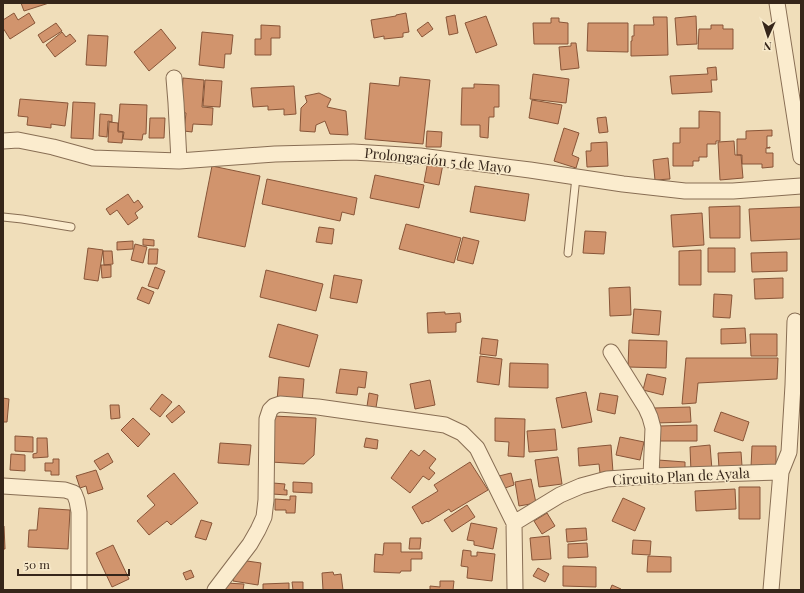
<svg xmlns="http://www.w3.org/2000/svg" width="804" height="593" viewBox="0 0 804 593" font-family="'Playfair Display',serif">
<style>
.building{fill:#d1946d;stroke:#885538}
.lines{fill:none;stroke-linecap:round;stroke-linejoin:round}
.lane-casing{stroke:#886e54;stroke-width:9}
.street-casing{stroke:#886e54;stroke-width:17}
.lane{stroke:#fbecce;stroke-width:7}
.street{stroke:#fbecce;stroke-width:15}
.labels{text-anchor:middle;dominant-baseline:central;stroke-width:3;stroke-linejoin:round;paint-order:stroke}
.street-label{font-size:14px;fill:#36261a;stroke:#f7e9ca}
</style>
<rect width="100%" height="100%" fill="#f0deba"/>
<path class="building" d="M21,3H49L24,11Z
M14,13L18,20L29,13L35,23L10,39L3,28V20Z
M406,13L409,32L403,33V37L384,39V36L374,38L371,20L396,16V15Z
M455,15L458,33L449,35L446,17Z
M486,16L497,45L476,53L465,23Z
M696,16L697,44L677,45L675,18Z
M653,17H667L668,55L631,56V41H632V36H634V25H654Z
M551,18H559V22L568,23V44H534L533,23H551Z
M428,22L433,29L422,37L417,30Z
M56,23L62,31L43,43L38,35Z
M588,23H628V52L587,51Z
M261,25L280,26V38H271V55H255V39H261Z
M711,25H723V29H733V49H698L699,29H711Z
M161,29L176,48L149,71L134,52Z
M62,32L66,37L70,34L76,41L55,57L46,45Z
M202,32L233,35L231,54H225L224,68L199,65Z
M88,35L108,36L106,66L86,65Z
M571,43H576L579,68L561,70L559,47L571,46Z
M716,67L717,80H711L712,92L672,94L670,76L708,74L707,68Z
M533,74L569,79L566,103L530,99Z
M400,77L430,80L423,144L365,139L370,83L399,86Z
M183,78L204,80L202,107L213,108L212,125L193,124L192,132L184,131L186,113L181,112Z
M205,80L222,81L220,107L203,106Z
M474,84L499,85V107H494V117H489L488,138L480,137V125H461L462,88H474Z
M294,86L296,114L284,115V109L268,110V106L253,107L251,88Z
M319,93L331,99L327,107L346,111L348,135L330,134L325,121L316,125L315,132L300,131L301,108L307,102L305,96Z
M20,99L68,103L65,126L51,124V128L27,125L28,117L18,116Z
M532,100L562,105L558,124L529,118Z
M73,102L95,103L93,139L71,138Z
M120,104L147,105L146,134H143L142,140L123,139L124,132L118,131Z
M699,111L720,112V141H716V144H707V157H699V161H693V166H673V143H680V128H699Z
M100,114L112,115V122L108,121L107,137L99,136Z
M606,117L608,132L599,133L597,118Z
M150,118H165L164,138H149Z
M109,122L118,123V132H123L122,143L108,142Z
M564,128L579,133L572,155L579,158L576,168L554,161Z
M772,130V136H767V148L770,147V148H766V153H773V167L762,168V164H742V155H737V139H746V131Z
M427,131L442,132L441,147H426Z
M734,141L735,155H741L743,178L720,180L718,142Z
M607,142L608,166L587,167L586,151H591V143Z
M668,158L670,179L655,180L653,160Z
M428,161L443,164L439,185L424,182Z
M212,166L260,176L245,247L198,237Z
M375,175L424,185L419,208L370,198Z
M267,179L357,198L354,215L342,212L340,221L262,204Z
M475,186L529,194L525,221L470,212Z
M128,194L134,203L138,200L143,207L135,213L138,218L128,225L117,210L110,215L106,209Z
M740,206V238H710L709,207Z
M801,207V239L751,241L749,209Z
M702,213L704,245L673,247L671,215Z
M406,224L461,238L454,263L399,249Z
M319,227L334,229L332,244L316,242Z
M585,231L606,232L604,254L583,253Z
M463,237L479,241L473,264L457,260Z
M143,239L154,240V246L143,245Z
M133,241V249L117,250V242Z
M135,244L147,247L143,263L131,260Z
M88,248L103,250L98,281L84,279Z
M708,248H735V272H708Z
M149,249H158L157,264H148Z
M701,250V285H679V251Z
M103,251H112L113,264L104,265Z
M787,252V271L752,272L751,253Z
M101,265H111V277L102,278Z
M155,267L165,271L158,289L148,286Z
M266,270L323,284L316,311L260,297Z
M334,275L362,280L357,303L330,298Z
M783,278V298L755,299L754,279Z
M142,287L154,292L149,304L137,299Z
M630,287L631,315L610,316L609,288Z
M714,294L732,295L730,318L713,317Z
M634,309L661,311L659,335L632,333Z
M445,312V314L460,313L461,322L456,323V332L428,333L427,313Z
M278,324L318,335L309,367L269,357Z
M745,328L746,343L721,344V329Z
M750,334H777V356H751Z
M482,338L498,340L496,356L480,354Z
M629,340L667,341L666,368L628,367Z
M480,356L502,359L499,385L477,382Z
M686,358H778L777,379L698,383L696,403L682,404Z
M510,363L548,364V388L509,387Z
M340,369L367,372L365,388L358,387L357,395L336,393Z
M647,374L666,378L663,395L643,390Z
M279,377L304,379L302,403L277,401Z
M430,380L435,405L415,409L410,384Z
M586,392L592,422L562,428L556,398Z
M369,393L378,395L375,414L366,413Z
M600,393L618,396L615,414L597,410Z
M162,394L172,402L160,417L150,409Z
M3,398L9,399L7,422H3Z
M110,405H119L120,418L111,419Z
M179,405L185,412L172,423L166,416Z
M690,407L691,422L655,423L654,408Z
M721,412L749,422L743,441L714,431Z
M273,416L316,418L314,455L304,464L271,462Z
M133,418L150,434L138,447L121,430Z
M495,418L525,419L524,457L508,456L509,442L495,441Z
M697,425V441H660V426Z
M555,429L557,450L529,452L527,431Z
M15,436L33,437V452L15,451Z
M620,437L644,442L640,460L616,455Z
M37,438H47L48,457L33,458V454L37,453Z
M366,438L378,440L377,449L364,447Z
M220,443L251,445L249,465L218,463Z
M611,445L613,472L600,473L599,464L579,466L578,448Z
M710,445L712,470L691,472L690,447Z
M752,446H776V467H751Z
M411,450L419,456L424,450L436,459L429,468L435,473L429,480L423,476L410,493L391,478Z
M741,452L742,466L719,468L718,453Z
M108,453L113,462L100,470L94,461Z
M11,454L25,455V471L10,470Z
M558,457L562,484L539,487L535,460Z
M53,459H59V475H51V471H45V463H53Z
M658,460L685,462V474L657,471Z
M470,462L488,490L451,512L449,509L428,522L427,521L422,524L412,507L438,491L434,485Z
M96,470L103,489L88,494L86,486L80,488L76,476Z
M174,473L198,503L171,525L167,521L149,535L137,521L155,505L147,496Z
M511,473L514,485L499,490L495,477Z
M531,479L536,503L519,506L515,482Z
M293,482L312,483V493L293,492Z
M273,483L285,484L284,490H287V495L272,494Z
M739,487H760V519H739Z
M735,489L736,509L696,511L695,491Z
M290,496H296L295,513H286V510H275V499L290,500Z
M623,498L645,508L635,531L612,521Z
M467,505L475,517L452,532L444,520Z
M39,508L70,510L68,549L28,547L29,530H37Z
M547,513L555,526L542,534L534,521Z
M201,520L212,523L206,540L195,537Z
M471,523L497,528L493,549L474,545V541L467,540Z
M3,526H4L5,549H3Z
M586,528L587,540L567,542L566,529Z
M549,536L551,559L532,560L530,538Z
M410,538H421L420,549H409Z
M633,540L651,541L650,555L632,554Z
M384,543H401V552H422V559H411V571H401L400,573L374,572L375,554L383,555Z
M587,543L588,557L568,558V544Z
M113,545L129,579L112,587L96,553Z
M463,550L471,551V556H477V552L495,554L492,581L467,578L468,567L461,566Z
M648,556L671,557V572H647Z
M247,561L261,563L258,585L233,581L235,573Z
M563,566L596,567V587L563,586Z
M538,568L549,574L545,582L533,576Z
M191,570L194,577L186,580L183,573Z
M333,572L334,575L341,574L343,590H323L322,573Z
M440,581H454L453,590H430V586L440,587Z
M292,582H303V590H293Z
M225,583L244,584L243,590H223Z
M289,583V590H263V584Z
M612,585L621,589V590H610Z"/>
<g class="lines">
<g class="lane-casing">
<path id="lane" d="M3,217L22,219L71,227
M568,253L576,177"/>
</g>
<g class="street-casing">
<path id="street" d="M777,3L801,157
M174,78L176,103L179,161
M3,141L18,140L53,147L93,158L179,161L275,154L353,152L420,156L530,170L623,184L685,191H733L801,186
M611,352L646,408L650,417L653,428L651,476
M3,486L65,490L74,493L77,501L79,512V590
M215,590L250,544L258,530L264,517L266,500L267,419L270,410L274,406L280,404L318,407L445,425L462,433L477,448L514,523
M515,590L514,523L560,495L581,486L607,479L651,476L781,472
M771,590L781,472L789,452L793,385L795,321"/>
</g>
<use href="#lane" class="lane"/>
<use href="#street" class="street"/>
</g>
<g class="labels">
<g class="street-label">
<text transform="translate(438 160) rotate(6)">Prolongación 5 de Mayo</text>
<text transform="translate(681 476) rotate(-3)">Circuito Plan de Ayala</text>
</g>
</g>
<rect width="804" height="593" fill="none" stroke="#36261a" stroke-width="8"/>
<g transform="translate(768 36) rotate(183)" stroke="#f7e9ca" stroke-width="3" paint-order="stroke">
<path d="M0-3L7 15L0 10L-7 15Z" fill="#36261a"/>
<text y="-6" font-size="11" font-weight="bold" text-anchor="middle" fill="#36261a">N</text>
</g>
<path d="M18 569v6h111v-6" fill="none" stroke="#36261a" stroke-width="2"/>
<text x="24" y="569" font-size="12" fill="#36261a" stroke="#f7e9ca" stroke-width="3" paint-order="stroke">50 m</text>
</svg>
